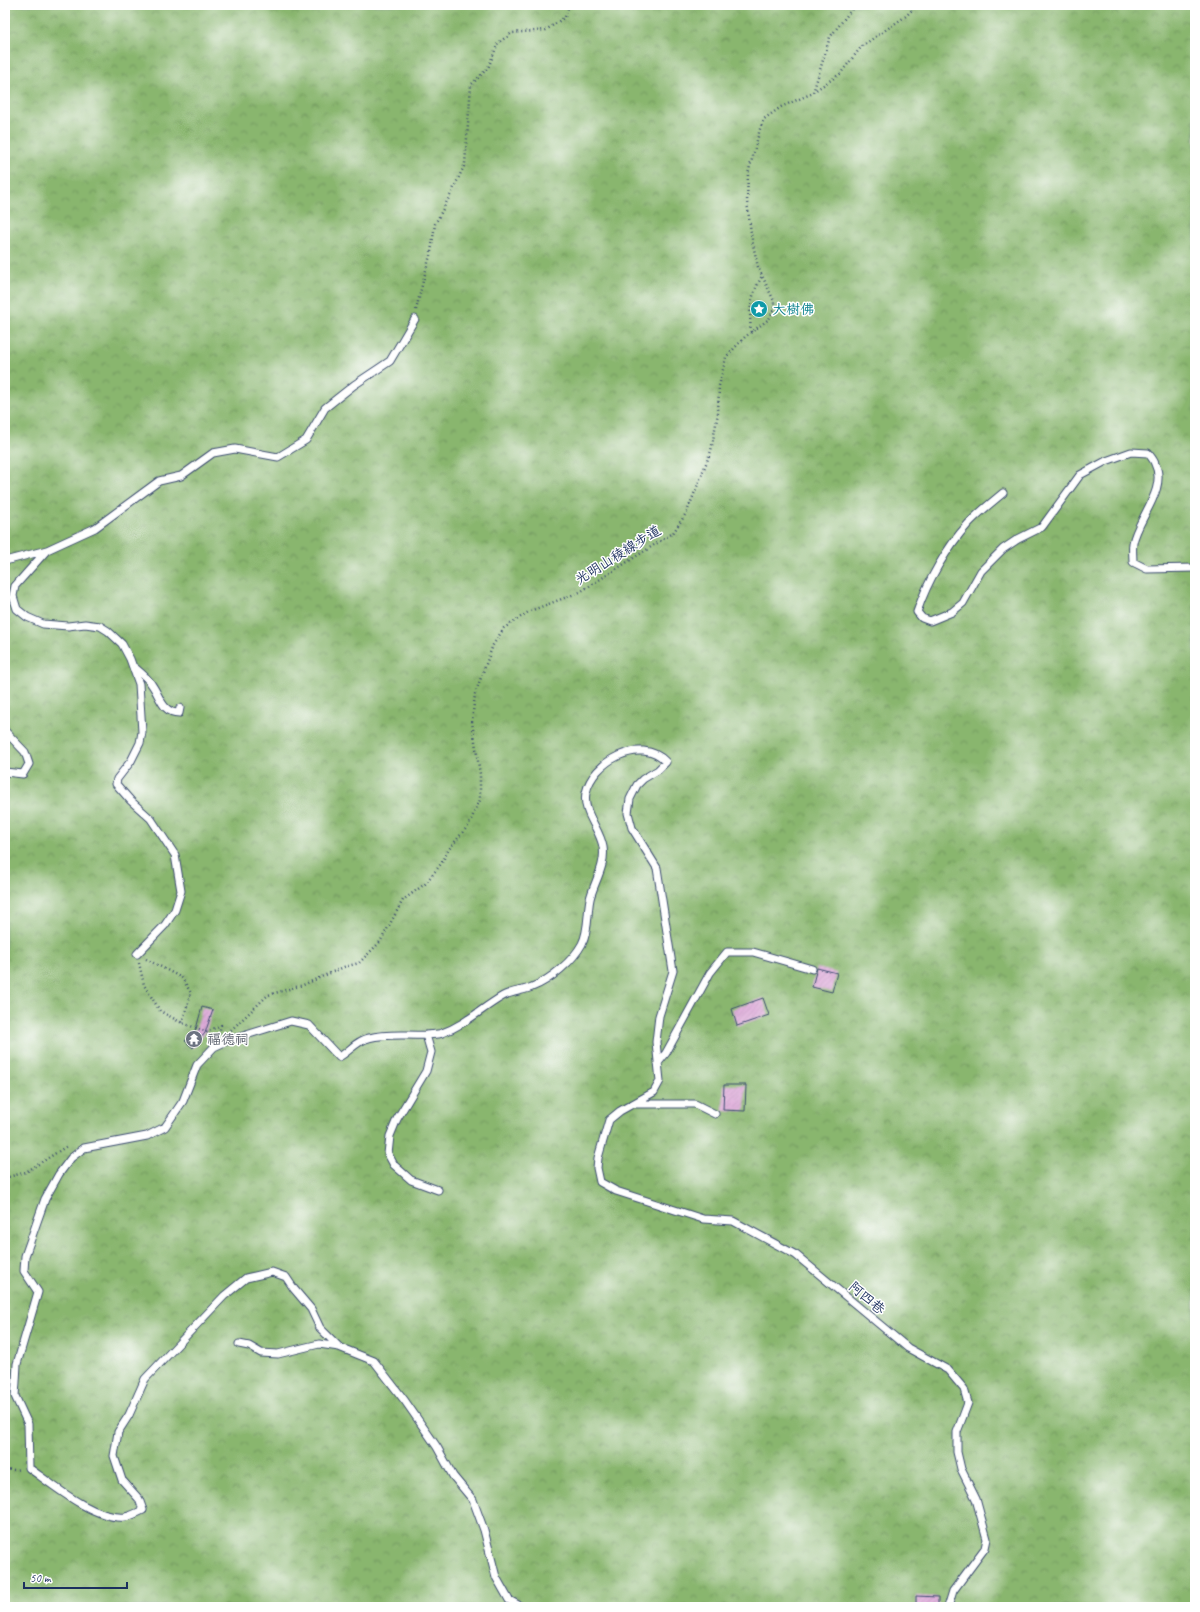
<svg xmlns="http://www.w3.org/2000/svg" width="1200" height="1612" viewBox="0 0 1200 1612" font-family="Caveat,'LXGW WenKai TC',sans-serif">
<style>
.forest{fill:url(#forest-crowns);stroke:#527266}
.building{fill:url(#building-hatch)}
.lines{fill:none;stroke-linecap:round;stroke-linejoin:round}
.lane-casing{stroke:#3b4b6f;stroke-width:9}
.path{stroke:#3b4b6f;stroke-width:2.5;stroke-dasharray:1 3;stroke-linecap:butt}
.lane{stroke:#fff;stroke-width:7}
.labels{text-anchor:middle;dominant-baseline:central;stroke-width:3;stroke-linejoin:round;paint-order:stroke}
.culture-label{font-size:14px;fill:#0d838f;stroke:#fff;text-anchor:start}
.street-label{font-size:14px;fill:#1b2f5e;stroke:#fff}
.worship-label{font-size:14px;fill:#5b616d;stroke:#fff;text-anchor:start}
</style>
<defs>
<pattern id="forest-crowns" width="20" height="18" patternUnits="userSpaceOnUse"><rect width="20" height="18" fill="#89b66e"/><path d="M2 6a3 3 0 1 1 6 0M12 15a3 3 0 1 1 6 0" fill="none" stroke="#6f945e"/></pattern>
<pattern id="building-hatch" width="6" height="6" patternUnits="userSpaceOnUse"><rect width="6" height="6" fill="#deaad9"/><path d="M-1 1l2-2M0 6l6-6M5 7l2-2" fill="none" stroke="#b38bb3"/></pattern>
</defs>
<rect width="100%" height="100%" fill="#fff"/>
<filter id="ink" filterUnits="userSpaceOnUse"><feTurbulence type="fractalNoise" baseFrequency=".025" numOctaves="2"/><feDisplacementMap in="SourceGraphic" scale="8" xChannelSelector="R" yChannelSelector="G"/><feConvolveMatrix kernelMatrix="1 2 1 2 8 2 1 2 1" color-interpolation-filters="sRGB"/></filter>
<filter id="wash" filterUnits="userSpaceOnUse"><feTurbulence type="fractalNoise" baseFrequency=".012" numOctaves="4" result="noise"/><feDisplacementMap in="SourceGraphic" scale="16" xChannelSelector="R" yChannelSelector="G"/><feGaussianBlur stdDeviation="0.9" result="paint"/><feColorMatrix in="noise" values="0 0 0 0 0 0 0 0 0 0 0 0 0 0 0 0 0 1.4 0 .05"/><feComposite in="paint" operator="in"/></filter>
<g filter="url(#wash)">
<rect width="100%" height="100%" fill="#f0e9d1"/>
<path class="forest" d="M5,5H1195V1607H5Z"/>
<g id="blocks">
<path class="building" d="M817,968L837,973L832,992L812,987Z
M763,998L769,1015L737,1026L732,1009Z
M202,1007L213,1010L205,1033L193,1048L185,1041L196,1029Z
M724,1085H746L745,1111L723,1110Z
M916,1596L938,1597V1607H916Z"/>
</g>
</g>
<g filter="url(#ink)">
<use href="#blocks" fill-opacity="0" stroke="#3b4b6f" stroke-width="1"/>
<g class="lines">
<g class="lane-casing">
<path id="lane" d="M1003,493C991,503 978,513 968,524C947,547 927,582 917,612L922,618L930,621L952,612L963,603L981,571L1003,549L1018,539L1042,527L1080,475L1106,461L1131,452L1148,453C1151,457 1154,460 1155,464C1168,489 1137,519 1133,543C1132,549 1133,556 1133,562L1147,569L1195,568
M47,550L15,586L13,596L17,609L27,617L43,624L68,626L85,624L100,626L108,631L122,644L130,659L139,684L142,732L140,743L131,761L117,779L116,784L131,801L151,819L175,855L181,891L175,910L165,925L137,954
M5,561L47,550L95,528L159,481L181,476L213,453L235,449L278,457L306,440L325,408L354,385L390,361L415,319
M134,667C140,672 148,678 152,685C160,696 162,713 179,713L180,708
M5,731L25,752L29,764L23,774L5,772
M426,1035L431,1052L426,1071L397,1119L390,1136L388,1154L394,1165L411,1180L438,1190
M658,1063L666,1053L710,973L727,952H753L812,969
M634,1104H695L715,1114
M239,1344L249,1346L261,1353L278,1354L319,1344L339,1347
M522,1607L509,1600L496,1577L484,1530L473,1500L453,1476L437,1447L405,1401L374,1361L339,1347L320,1328L311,1309L294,1289L286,1277L272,1272L246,1278L224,1296L145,1379L129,1415L118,1432L114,1456L122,1480L139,1499L143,1510C137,1513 131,1516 125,1517C94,1520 53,1485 29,1468L28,1424L15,1396L16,1382L17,1364L38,1292L24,1271L25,1256L45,1199L59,1174L71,1158L84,1148L147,1136L165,1127L183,1101L197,1065L214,1047L227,1041L291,1021L309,1025L339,1057C349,1052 357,1040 369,1038C387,1033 408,1036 426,1035C431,1034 437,1035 442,1033C465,1025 482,1008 503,996C512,991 523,991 532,987C550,980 573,961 582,944C589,931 587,913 590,899C594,882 606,866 603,847C600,828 582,813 586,793C592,762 640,735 666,762L658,770L643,779L637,785L630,799L628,813L632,828L657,868L673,971L659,1016L656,1042L660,1081L654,1092L620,1111L609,1120L598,1158L597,1168L600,1182L616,1191L703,1219L733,1221L796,1255L908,1348L948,1370L964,1389L968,1403L957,1432V1452L961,1469L976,1499L987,1539L985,1548L953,1591L948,1607"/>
</g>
<path class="path" d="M813,92L840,74L862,46L906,16L917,5
M416,310L423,281L431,252L435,224L452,192L465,164L471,85L488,68L498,43L512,33L546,30L565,17L569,5
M751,332C749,307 750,298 762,276
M146,959L182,978L191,993L182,1023
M139,963L144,985L160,1011L182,1023L207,1032L221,1025L219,1034
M231,1030L268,995L303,985L344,967L359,963L380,942L403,900L425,884L441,864L449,849L468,826L480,800V774L472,722L475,694L493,645L504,628L530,611L580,592L673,533L687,512L711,451L718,413L719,386L726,357L745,337L769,319L774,309V301L758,267L752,240L747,202L748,174L760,129L764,119L781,107L813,93L830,37L855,5
M5,1178L26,1172L67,1146
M5,1469L15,1470L20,1469
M5,1602L7,1607"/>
<use href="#lane" class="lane"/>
</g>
</g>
<defs>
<g id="sight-disc" transform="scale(0.9)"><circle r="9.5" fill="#0f9aa8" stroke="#fff"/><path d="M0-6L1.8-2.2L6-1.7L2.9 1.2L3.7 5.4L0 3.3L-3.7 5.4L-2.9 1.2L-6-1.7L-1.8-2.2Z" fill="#fff"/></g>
<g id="temple-disc" transform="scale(0.9)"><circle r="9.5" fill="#6b7280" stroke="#fff"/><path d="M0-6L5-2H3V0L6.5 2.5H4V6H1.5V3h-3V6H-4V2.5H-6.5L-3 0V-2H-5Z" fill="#fff"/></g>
</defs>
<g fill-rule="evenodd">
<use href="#sight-disc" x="759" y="309"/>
<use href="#temple-disc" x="194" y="1039"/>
</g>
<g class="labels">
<g class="culture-label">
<text x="772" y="309">大樹佛</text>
</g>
<g class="street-label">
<text transform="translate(618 555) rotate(-32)">光明山稜線步道</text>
<text transform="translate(867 1298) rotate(40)">阿四巷</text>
</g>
<g class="worship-label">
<text x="207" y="1039">福德祠</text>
</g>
</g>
<rect width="1200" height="1612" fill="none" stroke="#fff" stroke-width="20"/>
<path d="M24 1582v6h103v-6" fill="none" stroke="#1b2f5e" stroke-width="2"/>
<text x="30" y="1582" font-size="12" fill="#1b2f5e" stroke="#ffffff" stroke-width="3" paint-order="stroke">50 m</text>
</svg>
